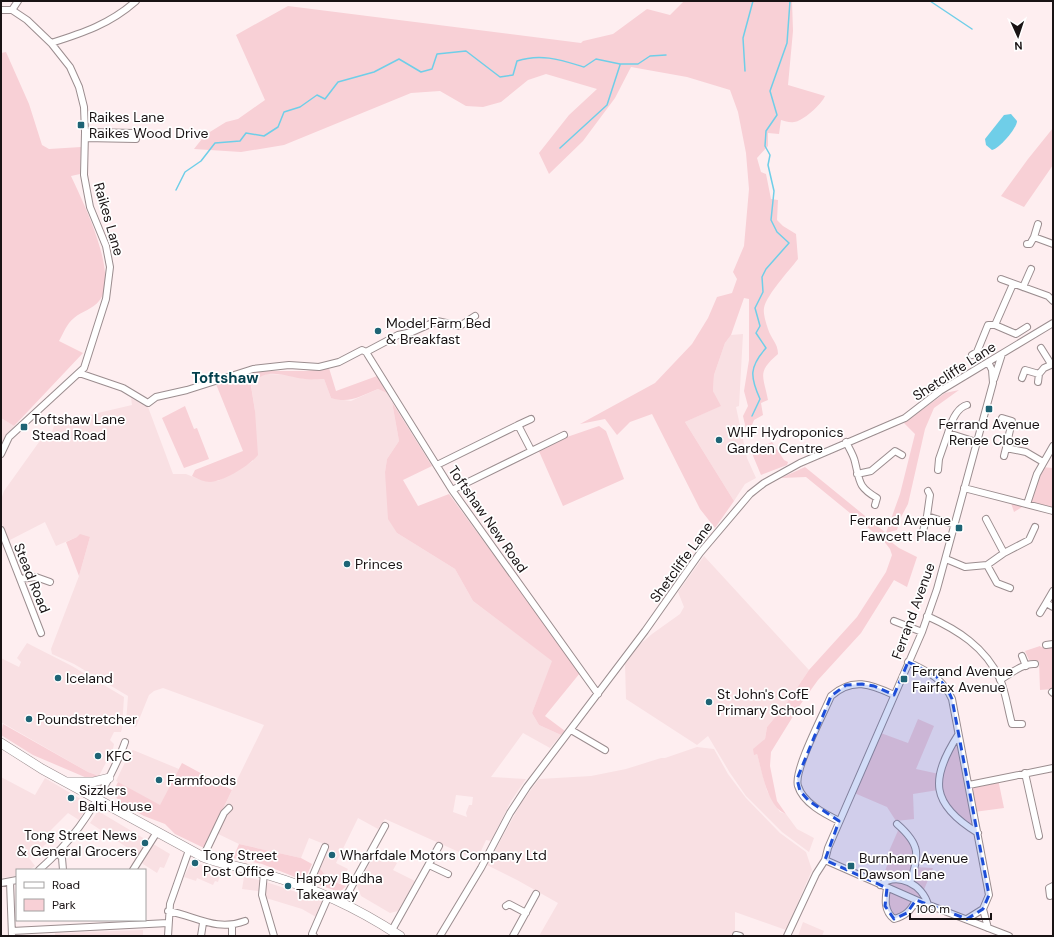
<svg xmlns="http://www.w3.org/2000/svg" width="1054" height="937" viewBox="0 0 1054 937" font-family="'DM Sans',sans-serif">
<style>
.built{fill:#f9e0e3;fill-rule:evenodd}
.green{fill:#f8d0d6}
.water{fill:#6fcee8}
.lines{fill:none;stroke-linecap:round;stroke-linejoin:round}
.stream{stroke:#6fcee8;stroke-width:1.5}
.minor-casing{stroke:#9b8d8f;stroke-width:8}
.highway-casing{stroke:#9b8d8f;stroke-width:10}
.minor{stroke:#fff;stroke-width:6}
.highway{stroke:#fff;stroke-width:9}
.marked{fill:#1d4ed8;fill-opacity:0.2;stroke:#1d4ed8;stroke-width:3;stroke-dasharray:8 5;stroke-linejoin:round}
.poi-dot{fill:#1e6475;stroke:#fff;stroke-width:1.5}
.labels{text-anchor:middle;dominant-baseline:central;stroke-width:3.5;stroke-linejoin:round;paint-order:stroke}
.poi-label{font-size:14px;fill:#191314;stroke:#fff;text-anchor:start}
.street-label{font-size:14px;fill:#191314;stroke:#fff}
.neighbourhood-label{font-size:15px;font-weight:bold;fill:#03404d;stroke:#fff}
</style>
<rect width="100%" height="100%" fill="#feeef0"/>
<path class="built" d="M743,334L739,406L736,407L747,458L756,478L745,484L734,501L685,422L720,406L713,391L714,375L725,343L731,335Z
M267,374L291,375L304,379H324L331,398L351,401L378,389L387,393L392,402L399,441L387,459L385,472L397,533L455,569L473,601L553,661L532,713L539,725L561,735L550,748L523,733L491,777L526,779L511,801L491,841L486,840L477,860L385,819L378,829L358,818L336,863L348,869L339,884L323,875L319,867L329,846L309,838L301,858L239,844L212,831L264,725L163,688L154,691L149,695L136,727L126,723L128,696L74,664L52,654L51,649L79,576L90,537H77L56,546L45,522L8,541L1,521V500L4,491L39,442L51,435L55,423L132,405L131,398L148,407L173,474H186L201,480L218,481L253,461L255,411L251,385L256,377ZM456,795L473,797L472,805H469L466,813L467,817L453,812Z
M1,418L14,426L1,445Z
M704,556L809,670L786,704L767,727L765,739L757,754L767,791L780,812L786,814L797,829L814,838L809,852L782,832L746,796L730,773L708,736L697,745L626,699L625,664L638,646L652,634L680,614L684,607L678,592Z
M27,643L72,666L124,697L122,728L121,732H114L110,740L114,744L113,749L99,776L88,772L1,722V658L19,667L21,662L17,658Z
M697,747L714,749L728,774L746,798L780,833L806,852L812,870L786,930L735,912V936H539L558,903L517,880L487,865L521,803L539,779L591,776L626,769L661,758H665Z
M133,750L179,769L160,806L116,781L130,752Z
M1,777L35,795L45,778L89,804L79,820L68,813L47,834L52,839L29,858L35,866L29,870H17V876L1,878Z
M98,811L170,854L164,868L160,867L157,873L143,864L137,854L90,823Z
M376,852L397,863L393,870L415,881L398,911L390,913L361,896L357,886Z
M192,861L221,872L218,882L215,881L213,885L197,878L196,881L184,877Z
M244,877L260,880L324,901L316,917L302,909L266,898L258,891L242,889Z
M803,922L824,931L822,936H798Z
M143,930V936H55V933Z"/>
<path class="green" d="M684,1H792L793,31L788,85L825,96C822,104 802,122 794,122C790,123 785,121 781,120L779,134L768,133V146L757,158L761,172L766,174L771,199L778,200L777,220L783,226L796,234L798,259C789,271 767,294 764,308C763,314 766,323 768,329C771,339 778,343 778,354C757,372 763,375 768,400L761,403L763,415L754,420L752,425L746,429L743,416L748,406L744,391L749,360V299L744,298L731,335L725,343L714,375L713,391L721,406L685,422L734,501L715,528L700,509L652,414L630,422L617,435L605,419L580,424L655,383L692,344L708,318L717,297L732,293L737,279L733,272L744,246L749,189L746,153L738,112L730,90L687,77L631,67L615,98L583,141L549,174L539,153L569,115L597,89L546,74L528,80L501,102L483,107L466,106L440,91L411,93L284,145L241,152L194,149L205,135L226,122L238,119L265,100L236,35L288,6L581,43L583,41L613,34L647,9L670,15Z
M6,52L29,104L42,145L49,149L81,147L80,174L71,176C83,202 120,276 99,301C93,309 82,311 74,318C67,323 63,334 59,341L83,353L14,426L1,418V53Z
M1053,128V165L1024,207L1001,196L1028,159Z
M329,368L336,391L377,376L387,393L378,389C360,396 350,404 331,398L324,379C318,379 311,380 305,379C285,377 265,365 251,386L255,411L258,455C250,465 223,482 210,482C204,482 198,479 192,476L195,470L243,451L216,384L252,371H306Z
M959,390L934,408L925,429L908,504L900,519L897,530L886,533L885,537L899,548L917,557L907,587L894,580L861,633L818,680L800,705L771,752L770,766L777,801L786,814C767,807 762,771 757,754L754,755L753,749L765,739L767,727L786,704L809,670L857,617L886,572L892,555L890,549L883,540L806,477L781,478L805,467L886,533L900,494L915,434L904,423L945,393Z
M392,402L432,466L403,480L418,506L449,494L580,673L545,716L565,731L561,735L539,725L532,713L552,661L473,601L455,569L397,533L388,519L385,472L387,459L399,441Z
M185,406L194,429L197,428L209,459L184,468L162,418Z
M599,426L606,431L624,479L563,506L538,449L567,437Z
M772,442L784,460L788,462L787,465L761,475L751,451Z
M1041,467L1053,468V511L1027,504L1014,512L1010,500L1027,504Z
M80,534L90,537L79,576L66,542L77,537Z
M1053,645V689L1040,690L1039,661L1029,660L1025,651L1040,646L1041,647Z
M918,719L934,726L916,769L939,774L958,735L969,785L998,779L1004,808L974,812L978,833L962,823L938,790L913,794L914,819L896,821L887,807L852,792L878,732L908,743Z
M3,724L88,772L99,776L92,779L87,778L33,755L1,735Z
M182,763L232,790L204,848L175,834L165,824L144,816L120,803L113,792L118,782L160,805Z
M900,826L914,842L915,867L933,868L923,892L927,901L916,900L899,917L888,914L887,888L880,885L889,860L886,858Z
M239,844L301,858L312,864L307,875L295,877L262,864L233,858Z
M319,867C325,877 335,883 346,886L340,892L319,885L315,880Z"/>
<path class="water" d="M1011,114L1017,121C1017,128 999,149 992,150L986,145L985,139L1004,115Z"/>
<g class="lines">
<path class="stream" d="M930,1L972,29
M745,71L743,38L753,1
M560,148L607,105L620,65
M176,190L185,172L201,161L215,143L240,141L246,133L264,136L278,127L284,112L300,107L317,95L325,99L338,82L374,72L399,59L421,72L432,69L437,54L466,51L500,77L513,75L517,61C541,53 561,60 584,67L596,59L620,64H638L650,56L666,55
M752,416L760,399C750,377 749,367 766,348L756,333L760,326L755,308L763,292L762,277L766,269L789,243L777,232L771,220L774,191L768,165L770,155L765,146L766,131L777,115L770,91L787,43L790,1"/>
<g class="minor-casing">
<path id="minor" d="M1,10H12L27,20L51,43L70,67L79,87L84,107L85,132L84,175L90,207L106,246L110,267L106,299L84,368L9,437L1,454
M12,10L18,1
M51,43C83,33 110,24 136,1
M85,132L136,133
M85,138L136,139
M1038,224L1034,237L1053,244
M1027,244H1030L1034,237
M1001,279L1048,296L1053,301
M1023,287L1031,269
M995,325L1016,334L1027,327
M1041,348L1051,364
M366,352L452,490L598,694
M366,352L398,335L412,332L437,321L460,326L475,316
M972,355L977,352L988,325H995L1013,284
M79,373L123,388L148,403L156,397L187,390L253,369L289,365L319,367L339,362L362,350L366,352
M1022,378L1025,370L1039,374L1044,368L1053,364
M994,379L1002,354
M1038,382L1039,374
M1002,418L1012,421L1006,448L1026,452L1043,462
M518,425L531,419
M948,433C951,422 956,408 967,405
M846,442C849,448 854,456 855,462C860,482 858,487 877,498L875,505
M1004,456L1006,448
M437,465L518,425L531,450
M938,470L939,459L948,433L976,442
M857,474L871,471L895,451L902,455
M964,488L1053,511
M452,490L564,435
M928,491L930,495L927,516L955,525
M1027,504L1037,474L1053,446
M986,519L1004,553
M1,530L41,633
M923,531L927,516
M946,559L965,567L987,565L1004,553L1029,540L1035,527
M987,565L997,583L1010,588
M20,579L36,577L50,582
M1046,603L1053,591
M1040,613L1046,603L1053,607
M927,616C958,630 985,647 1000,679C1006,693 1008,710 1012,724H1022
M894,621L922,632
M1046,645L1053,644
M1022,656L1026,666
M908,662C928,672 942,677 952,699L989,895L983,909L988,928
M1000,680C1010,674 1023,663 1035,664
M1052,692L1053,693
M571,730L605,750
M958,735C930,779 930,804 978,833
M1025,773L1039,836
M969,785L1053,768
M839,821C825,814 803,803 798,786C793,771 824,713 831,696C852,677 871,684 894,695
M897,824C921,845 919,854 910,883
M58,853L62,858L63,870
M203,857L224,813L229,808
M825,860L916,900L1009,936
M429,865L448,874
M39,870C72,841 89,816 109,778C115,766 121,754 125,742
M133,870L157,832
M264,873L262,895L274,936
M10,882L12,936
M1,883L17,880
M880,885C898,871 923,885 928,905
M308,887L325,847
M887,888C885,900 884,911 894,919C905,916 911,911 916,900
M1050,896L1049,888L1053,886
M343,902L385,826
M506,906L509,904L526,913
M168,911C196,916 216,932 245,921
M967,919L983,909
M392,930L439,846
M12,931L168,923
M736,935L740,936
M168,936L170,904L189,850
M201,936L203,923
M232,936V926
M314,936L312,934L329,895
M440,936L481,868L510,813L527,787L645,631L700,553L750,494L764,483L800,463L905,418L940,391L1053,323
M513,936L536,894
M787,936L816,874L825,860L828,848L922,632L937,589L993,383L992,370L988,362"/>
</g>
<g class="highway-casing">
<path id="highway" d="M1,743L42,769L203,857C223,865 244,867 265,874C316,889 356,907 400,936
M67,782H93L109,778"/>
</g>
<use href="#minor" class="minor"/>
<use href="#highway" class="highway"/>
</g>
<path class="marked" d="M908,662L935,675L947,688L952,699L989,895L983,909L967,919L916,900L907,913L894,919L885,906L887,888L825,860L839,821L809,801L800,791L797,779L831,696L846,685L862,684L874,686L894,695Z"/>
<g class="poi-dot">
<rect x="77" y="121" width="8" height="8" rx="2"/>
<circle cx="378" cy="331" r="4"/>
<rect x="985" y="405" width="8" height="8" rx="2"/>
<rect x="20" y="423" width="8" height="8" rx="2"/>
<circle cx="719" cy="440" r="4"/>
<rect x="955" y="524" width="8" height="8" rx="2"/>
<circle cx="347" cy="564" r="4"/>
<circle cx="58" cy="678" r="4"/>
<rect x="900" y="675" width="8" height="8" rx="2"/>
<circle cx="709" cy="702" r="4"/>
<circle cx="29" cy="719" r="4"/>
<circle cx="98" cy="756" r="4"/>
<circle cx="159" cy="780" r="4"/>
<circle cx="71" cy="798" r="4"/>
<circle cx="145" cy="843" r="4"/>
<circle cx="332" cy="855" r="4"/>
<circle cx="195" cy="863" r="4"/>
<rect x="847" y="862" width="8" height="8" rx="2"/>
<circle cx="288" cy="886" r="4"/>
</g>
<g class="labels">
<g class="poi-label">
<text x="89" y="117">Raikes Lane<tspan x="89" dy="16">Raikes Wood Drive</tspan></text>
<text x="386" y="323">Model Farm Bed<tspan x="386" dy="16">&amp; Breakfast</tspan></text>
<text x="32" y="419">Toftshaw Lane<tspan x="32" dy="16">Stead Road</tspan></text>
<text x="989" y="424" text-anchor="middle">Ferrand Avenue<tspan x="989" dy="16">Renee Close</tspan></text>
<text x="727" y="432">WHF Hydroponics<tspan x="727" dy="16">Garden Centre</tspan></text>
<text x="951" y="520" text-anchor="end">Ferrand Avenue<tspan x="951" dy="16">Fawcett Place</tspan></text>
<text x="355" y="564">Princes</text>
<text x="912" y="671">Ferrand Avenue<tspan x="912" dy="16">Fairfax Avenue</tspan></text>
<text x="66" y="678">Iceland</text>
<text x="717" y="694">St John's CofE<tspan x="717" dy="16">Primary School</tspan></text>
<text x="37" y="719">Poundstretcher</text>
<text x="106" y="756">KFC</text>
<text x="167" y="780">Farmfoods</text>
<text x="79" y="790">Sizzlers<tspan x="79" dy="16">Balti House</tspan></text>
<text x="137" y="835" text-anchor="end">Tong Street News<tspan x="137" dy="16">&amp; General Grocers</tspan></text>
<text x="203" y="855">Tong Street<tspan x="203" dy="16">Post Office</tspan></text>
<text x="340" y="855">Wharfdale Motors Company Ltd</text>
<text x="859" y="858">Burnham Avenue<tspan x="859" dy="16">Dawson Lane</tspan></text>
<text x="296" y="878">Happy Budha<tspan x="296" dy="16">Takeaway</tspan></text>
</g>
<g class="street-label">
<text transform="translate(109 219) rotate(74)">Raikes Lane</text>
<text transform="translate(954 371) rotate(-33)">Shetcliffe Lane</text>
<text transform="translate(488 519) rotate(55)">Toftshaw New Road</text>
<text transform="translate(681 562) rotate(-54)">Shetcliffe Lane</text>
<text transform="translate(32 578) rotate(68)">Stead Road</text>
<text transform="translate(913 611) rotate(-70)">Ferrand Avenue</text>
</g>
<g class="neighbourhood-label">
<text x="225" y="378">Toftshaw</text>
</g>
</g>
<rect width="1054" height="937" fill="none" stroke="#191314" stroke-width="4"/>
<rect x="16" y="869" width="130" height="52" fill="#ffffff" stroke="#a3a1a1"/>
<rect x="24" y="882" width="20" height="6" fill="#ffffff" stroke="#a3a1a1"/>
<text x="52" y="889" font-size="12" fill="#191314">Road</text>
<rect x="24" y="899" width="20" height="12" fill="#f8d0d6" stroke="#a3a1a1"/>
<text x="52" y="909" font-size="12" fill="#191314">Park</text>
<g transform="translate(1018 36) rotate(177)" stroke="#ffffff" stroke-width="3" paint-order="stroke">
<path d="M0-3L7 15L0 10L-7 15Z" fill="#191314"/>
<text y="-6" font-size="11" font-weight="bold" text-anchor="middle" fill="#191314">N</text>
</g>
<path d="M910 913v6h81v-6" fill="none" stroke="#191314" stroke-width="2"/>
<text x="916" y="913" font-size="12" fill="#191314" stroke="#ffffff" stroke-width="3" paint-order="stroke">100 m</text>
</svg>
